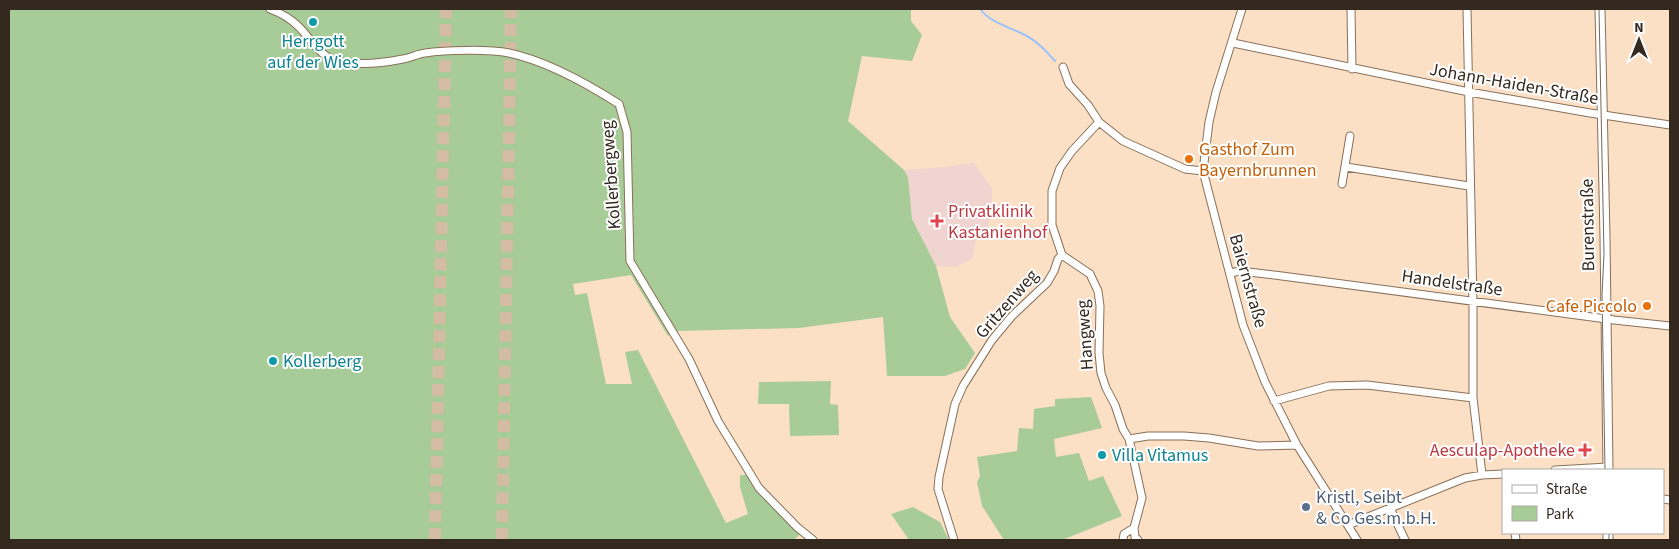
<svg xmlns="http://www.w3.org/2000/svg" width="1679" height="549" viewBox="0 0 1679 549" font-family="'Source Sans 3',sans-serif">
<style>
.medical{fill:#efd4d0}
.green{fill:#a7cc98}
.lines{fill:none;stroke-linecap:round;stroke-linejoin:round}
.stream{stroke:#9ac2f9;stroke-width:2}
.motorway-tunnel{stroke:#d3bba4;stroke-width:12;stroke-dasharray:12 6;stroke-linecap:butt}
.minor-casing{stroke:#887058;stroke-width:9}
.tertiary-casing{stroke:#887058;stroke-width:11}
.minor{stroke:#fff;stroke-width:7}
.tertiary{stroke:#fff;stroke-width:9}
.tram{stroke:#766656;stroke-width:1}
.culture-dot{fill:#0f9aa8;stroke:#fff;stroke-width:2}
.food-dot{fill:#e8710a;stroke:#fff;stroke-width:2}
.health-dot{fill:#e0444e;stroke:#fff;stroke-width:2}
.service-dot{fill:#5c6f8a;stroke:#fff;stroke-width:2}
.labels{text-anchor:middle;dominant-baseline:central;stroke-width:4;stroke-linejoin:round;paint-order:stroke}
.culture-label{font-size:18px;fill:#0d838f;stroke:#fff;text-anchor:start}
.street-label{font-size:18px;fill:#33291f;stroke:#fff}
.food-label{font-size:18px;fill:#c56008;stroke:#fff;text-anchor:start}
.health-label{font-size:18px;fill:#be3a42;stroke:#fff;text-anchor:start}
.service-label{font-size:18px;fill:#4e5e75;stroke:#fff;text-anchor:start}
</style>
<rect width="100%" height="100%" fill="#fbe0c5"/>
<path class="medical" d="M974,163L992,189V209L988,228L975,242L973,258L956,267L936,266L912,219L908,177L904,170L946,167Z"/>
<path class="green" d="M9,9H911V21L922,35L912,61L862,56L848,121L904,170L908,177L912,219L936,266L950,317L975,353L965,369L945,376H887L883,317L799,328L676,331L668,336L631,275L573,284L575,295L587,293L606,384H632L625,352L638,350L726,523L748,514L740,487V475H748L755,486L800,534L794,540H9Z
M831,381L830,404L838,405L839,435L790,436L789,404H758L759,382Z
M1091,397L1102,428L1054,439L1056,457L1079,453L1089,481L1103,476L1122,516L1062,540H1004L982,506L977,482L980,476L977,457L1017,451L1019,428L1033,429L1034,409L1055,406V399Z
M913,507L940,522L949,540H909L891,514Z"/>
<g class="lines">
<path class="stream" d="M980,9C991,23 1009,27 1025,35C1037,41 1046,51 1055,61"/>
<path class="motorway-tunnel" d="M435,540L446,9
M502,540L511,9"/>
<g class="minor-casing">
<path id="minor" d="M270,9C281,13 291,19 299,27C311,39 321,58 338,61C359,66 383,63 403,59C410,58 417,54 425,53C445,50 489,49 509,53C547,61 586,83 619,104L627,132L630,261L689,359L718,421L759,488L797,527L813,540
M1242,9L1216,92L1209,122L1203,171L1243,325L1265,382L1297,445L1357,540
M1351,9L1352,69
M1467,9L1473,306V398L1482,475
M1233,43L1469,92L1590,113L1670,125
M1063,67L1069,84L1088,105L1099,122L1123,141L1185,169L1203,171
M1346,167L1469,186
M1342,184L1350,136
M1062,255L1090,274L1098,291L1100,306L1099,353L1101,373L1106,388L1115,405L1123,429L1129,439L1142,498L1134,528L1135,537L1138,540
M1062,255L1052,225V191L1060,168L1072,151L1099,122
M1230,273L1240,271L1282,276L1614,320L1670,326
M1274,401L1329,386L1367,385L1473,398
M1129,439L1148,436H1184L1209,438L1258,446L1297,445
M1555,470L1608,467
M1663,499L1670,500
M1390,508L1405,540
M1348,525L1465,478L1482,475L1503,474
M1515,533L1516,540
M954,540L938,489L939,477L955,404L963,386L992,340L1012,316L1047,283L1054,271L1058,259L1062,255
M1123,540L1124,534L1134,528"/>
</g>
<g class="tertiary-casing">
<path id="tertiary" d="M1600,9L1605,237L1608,470
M1608,540V533"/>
</g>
<use href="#minor" class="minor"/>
<use href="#tertiary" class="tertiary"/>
<path class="tram" d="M1599,9L1604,254L1602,295L1605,470
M1609,540V533"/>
</g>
<g class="culture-dot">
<circle cx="313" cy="22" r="5"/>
<circle cx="273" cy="361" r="5"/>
<circle cx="1102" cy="455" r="5"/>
</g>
<g class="food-dot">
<circle cx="1189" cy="159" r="5"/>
<circle cx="1647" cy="306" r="5"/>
</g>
<g class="health-dot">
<path d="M934.5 213.5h5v5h5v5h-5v5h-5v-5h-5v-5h5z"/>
<path d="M1582.5 442.5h5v5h5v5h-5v5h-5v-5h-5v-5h5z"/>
</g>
<circle class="service-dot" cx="1306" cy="507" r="5"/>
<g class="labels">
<g class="culture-label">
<text x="313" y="41" text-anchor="middle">Herrgott<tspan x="313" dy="21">auf der Wies</tspan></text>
<text x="283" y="361">Kollerberg</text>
<text x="1112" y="455">Villa Vitamus</text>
</g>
<g class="street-label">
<text transform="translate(1514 84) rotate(10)">Johann-Haiden-Straße</text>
<text transform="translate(611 175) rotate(-94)">Kollerbergweg</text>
<text transform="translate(1588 225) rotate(-91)">Burenstraße</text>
<text transform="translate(1248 281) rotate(74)">Baiernstraße</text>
<text transform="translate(1452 283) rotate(8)">Handelstraße</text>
<text transform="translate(1007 304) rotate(-49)">Gritzenweg</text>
<text transform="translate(1085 335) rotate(-94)">Hangweg</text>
</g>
<g class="food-label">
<text x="1199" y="149">Gasthof Zum<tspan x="1199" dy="21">Bayernbrunnen</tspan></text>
<text x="1637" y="306" text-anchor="end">Cafe Piccolo</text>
</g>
<g class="health-label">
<text x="948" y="211">Privatklinik<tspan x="948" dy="21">Kastanienhof</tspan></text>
<text x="1575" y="450" text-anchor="end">Aesculap-Apotheke</text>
</g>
<g class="service-label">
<text x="1316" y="497">Kristl, Seibt<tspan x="1316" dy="21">&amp; Co Ges.m.b.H.</tspan></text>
</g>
</g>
<rect width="1679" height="549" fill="none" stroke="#33291f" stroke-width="20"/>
<rect x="1502" y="469" width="162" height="65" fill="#ffffff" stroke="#ada9a5"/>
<rect x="1512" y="485" width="25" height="8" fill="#ffffff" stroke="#ada9a5"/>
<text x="1546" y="494" font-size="15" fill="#33291f">Straße</text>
<rect x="1512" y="506" width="25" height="15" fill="#a7cc98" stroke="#ada9a5"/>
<text x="1546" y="519" font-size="15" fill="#33291f">Park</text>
<g transform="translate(1639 40)" stroke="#ffffff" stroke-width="4" paint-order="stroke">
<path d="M0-4L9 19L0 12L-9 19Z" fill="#33291f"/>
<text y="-8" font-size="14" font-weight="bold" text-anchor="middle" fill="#33291f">N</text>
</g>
</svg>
